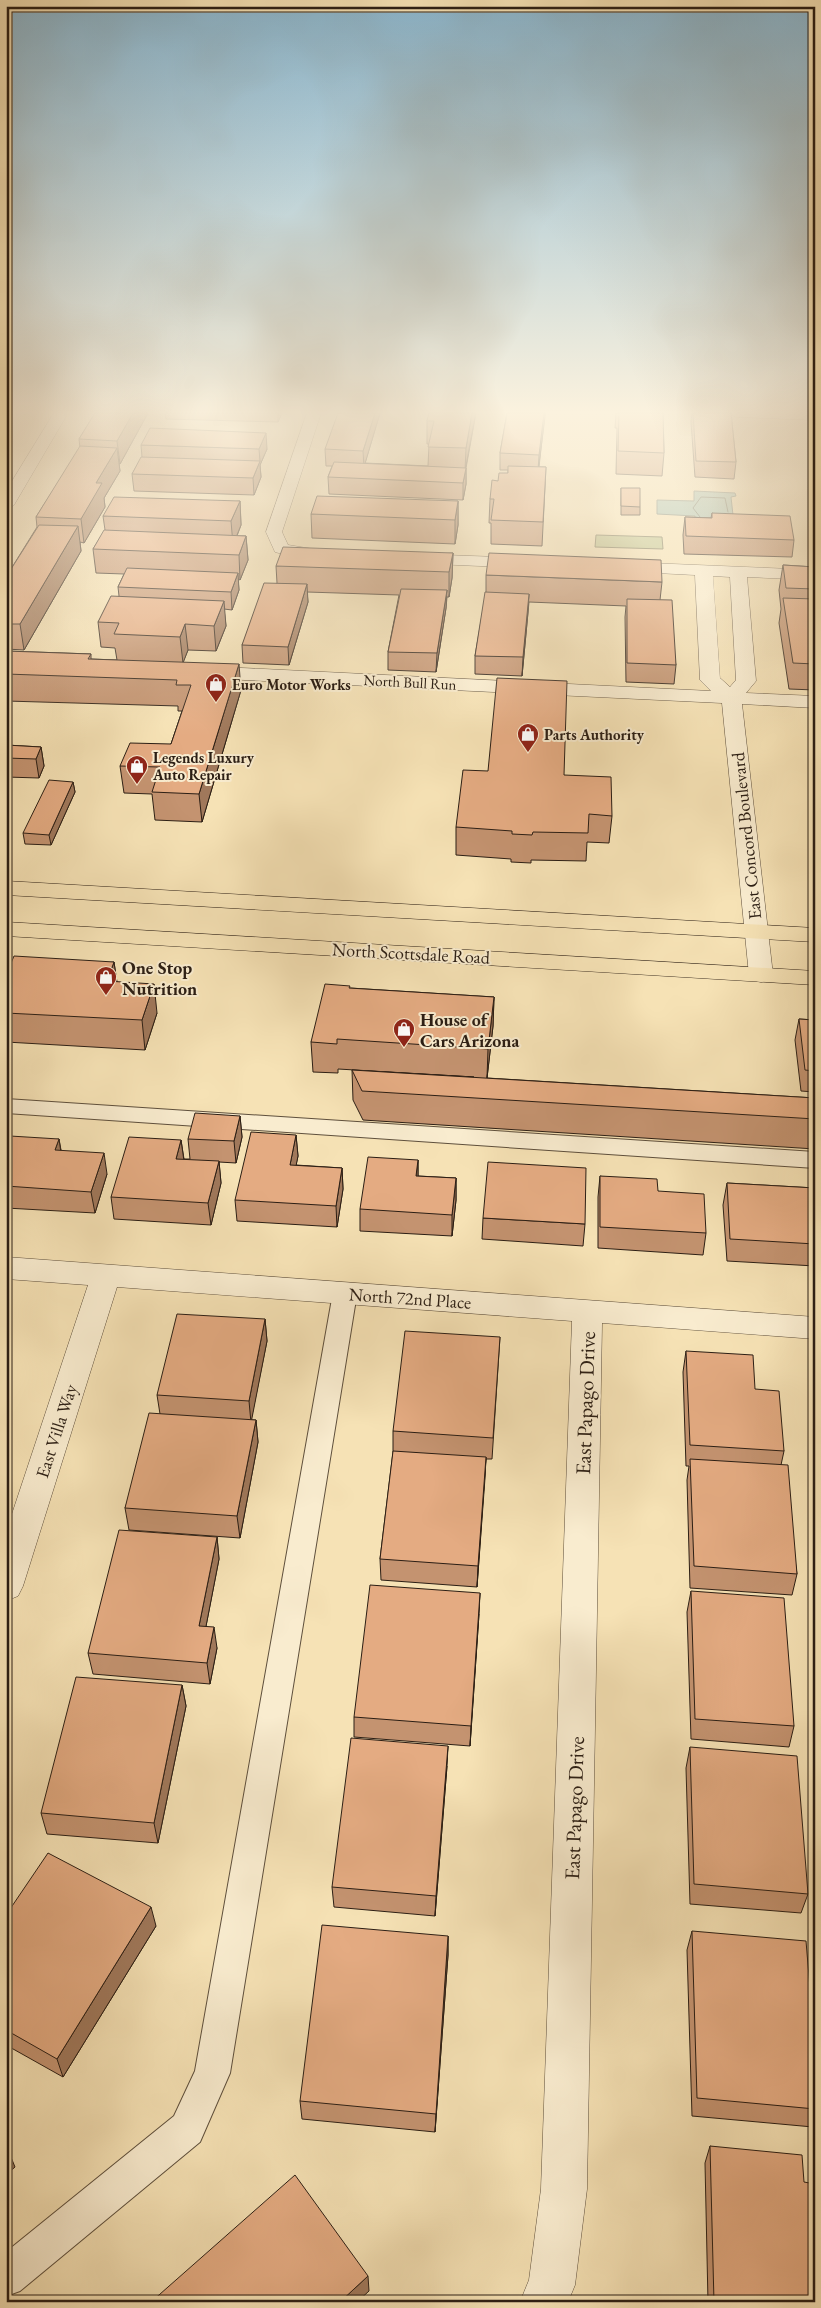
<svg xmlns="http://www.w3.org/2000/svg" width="821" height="2308" viewBox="0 0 821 2308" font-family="'EB Garamond',serif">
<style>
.green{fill:#bec38c;stroke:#747050}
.water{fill:#9dbdb0;stroke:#6f7d72}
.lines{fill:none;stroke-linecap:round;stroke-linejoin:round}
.shore{stroke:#646e62;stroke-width:1}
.service-casing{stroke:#5e4f3c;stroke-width:2}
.minor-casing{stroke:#5e4f3c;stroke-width:1}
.primary-casing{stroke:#2b1e14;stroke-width:1}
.service{fill:#f9eccf;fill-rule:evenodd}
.minor{fill:#f9eccf;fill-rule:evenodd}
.primary{fill:#f6e2b5;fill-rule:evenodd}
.wall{fill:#c49370;stroke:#2b1e14}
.shaded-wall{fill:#a0785b;stroke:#2b1e14}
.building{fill:#e4ab82;stroke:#2b1e14}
.labels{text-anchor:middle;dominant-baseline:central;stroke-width:4;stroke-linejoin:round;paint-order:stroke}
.far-street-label{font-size:15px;fill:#2b1e14;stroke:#f9eccf}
.far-poi-label{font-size:15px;font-weight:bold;fill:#2b1e14;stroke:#f9eccf;text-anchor:start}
.street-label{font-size:18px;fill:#2b1e14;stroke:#f9eccf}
.poi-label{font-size:18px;font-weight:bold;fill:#2b1e14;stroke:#f9eccf;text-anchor:start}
.near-street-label{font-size:21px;fill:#2b1e14;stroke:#f9eccf}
</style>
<rect width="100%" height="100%" fill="#f6e2b5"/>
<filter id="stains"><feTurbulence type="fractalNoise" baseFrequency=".004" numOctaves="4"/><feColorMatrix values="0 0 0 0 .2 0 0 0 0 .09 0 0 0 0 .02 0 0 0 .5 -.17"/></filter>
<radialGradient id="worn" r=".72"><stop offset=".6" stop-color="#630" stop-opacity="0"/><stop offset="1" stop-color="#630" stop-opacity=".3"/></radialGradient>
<path class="green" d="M596,535L662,537L663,549L595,547Z"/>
<path class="water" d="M694,491L735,493L736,496L731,497L734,524L695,526V516L657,514V500L694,501Z"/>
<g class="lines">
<path class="shore" d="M700,517L693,508L701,497L725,498L728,512"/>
<g class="service-casing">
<path id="service" d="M6,1099L815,1152V1168L6,1113Z
M345,1284L354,1287L357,1293L230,2073L200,2142L20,2291L6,2296V2252L174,2116L195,2071L333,1293L336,1287Z"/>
</g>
<g class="minor-casing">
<path id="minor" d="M54,413H68L14,505L6,510V491Z
M307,413H321L282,532L288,545L325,551L328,555L325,559C308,563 291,556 275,552L266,532Z
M729,413H815V420L736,417Z
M417,554L526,558L532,559L535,563L532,567L526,568L411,563L408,559L411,555Z
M624,562L815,570V580L747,577L756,681L746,693L815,696V708L742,704L773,975L770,980L761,982L752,980L749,975L722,703L202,678L195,676L192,672L195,668L202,666L711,691L700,680L695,575L618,571L615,567L618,563ZM713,576L730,577L736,680L730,687L720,678Z
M6,1257L815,1317V1339L602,1323L587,2189L575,2285L568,2302H520L529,2280L541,2189L572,1321L117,1287L23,1586L18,1596L6,1601V1532L88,1285L6,1279Z"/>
</g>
<g class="primary-casing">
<path id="primary" d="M6,881L815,928V942L6,895Z
M6,922L815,971V985L6,936Z"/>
</g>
<use href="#service" class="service"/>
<use href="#minor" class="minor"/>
<use href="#primary" class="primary"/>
</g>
<path class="wall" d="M95,413H148L120,464H119L120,471L104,498L105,507L84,543L80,542L81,551L24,650L6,649V577L37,527L36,517L80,448L79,439Z
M165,413H282L278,422L166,419Z
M380,413L365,463L428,466L429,444H427V421L429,413H476L466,468V484L463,500L329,494L328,477L332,466H326L325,449Z
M507,413H545L539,467H546L542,546L491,544V523H489L490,499L498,481L508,473V470H500V453Z
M616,413H663L664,453L662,476L616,474L617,428H615Z
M692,413H731L736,462L734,479L695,477L691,422Z
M813,413H815V448L811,427Z
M141,445L267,449L260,465L261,477L254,495L134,491L132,474L142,457Z
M621,488L640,507V515H621Z
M240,501L241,525L237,536H246L248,560L240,580L238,579L239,590L232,610L224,609L226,626L216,651L188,650L183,662L241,690L202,822L155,820L152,794L124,793L120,766L171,744L182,711H178V706L6,701V651L91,654V659L117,660L115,648L101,647L98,622L119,596L118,587L124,574L96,573L93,549L105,530L103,516Z
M458,501V525L455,544L312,538L311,514Z
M712,513L794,540L792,557L684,554L683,535L685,517L711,518Z
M453,553L452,578L449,597H447L446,608L436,672L388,670V652L399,595L307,592L308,602L289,665L243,663L242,645L277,583L276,566Z
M783,565L815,567V690L789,689L779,623L781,609L779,590Z
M486,575L662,582L660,600L676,665L674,684L626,682L625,617L626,606L529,602L522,676L475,674V656L486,592Z
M6,745L41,747L44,766L39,778L6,777Z
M564,775L612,816L609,843L587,842L586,861L531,860V863L511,862V859L456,855V827Z
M73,782L75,792L51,845L25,844L23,833Z
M114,962L117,982L157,1013L145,1050L6,1042V975Z
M350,988L494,997L493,1026L487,1078L815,1098V1149L363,1120L353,1100L352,1070L474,1077L338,1069V1073L313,1072L311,1042Z
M799,1019L815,1020V1092L801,1091L795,1040Z
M240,1116L242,1137L236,1163L219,1162L221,1183L211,1225L114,1219L111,1197L181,1140L184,1159H190L188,1139Z
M296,1135L298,1156L296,1165L342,1168L343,1189L337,1227L237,1221L235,1200Z
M59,1139L61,1150L107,1174L95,1213L6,1208V1146Z
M418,1160V1176L456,1178V1200L452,1236L360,1231V1209Z
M600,1176L658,1191L706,1233L703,1255L598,1248V1197Z
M727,1183L815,1188V1266L727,1261L723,1205Z
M483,1218L585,1224L583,1246L482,1239Z
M265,1319L267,1341L251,1420H256L258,1442L240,1538L129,1530L125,1508L160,1414L157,1395Z
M500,1337L492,1459H486L477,1587L381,1580L380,1559L393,1452V1431Z
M686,1351L755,1389L784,1451L781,1465L797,1574L792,1595L690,1588L687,1480L689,1466H686L683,1372Z
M217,1537L219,1559L206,1626L217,1648L210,1684L93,1674L88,1653Z
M691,1591L794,1726L789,1747L691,1739L687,1612Z
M479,1614L470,1746L354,1737V1717Z
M182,1685L186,1706L158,1843L47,1834L41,1813Z
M690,1747L808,1894L801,1913L690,1904L686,1768Z
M447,1766L435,1916L334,1907L332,1887Z
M6,1915L156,1926L63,2077L6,2045Z
M692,1931L815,2048V2121L813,2127L692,2116L687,1950Z
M448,1936V1955L435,2132L302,2119L300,2101Z
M710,2146L804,2182L815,2302H708L705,2163Z"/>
<path class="shaded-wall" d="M133,413H148L120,464L117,441Z
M278,413H282L278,422Z
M375,413H380L364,467L363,451Z
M472,413H476L475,417L465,471L466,448Z
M544,413H545V417L538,471L539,455Z
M266,433L267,449L260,465L261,477L254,495L253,478L260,461L259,449Z
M117,448L120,471L104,498L105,507L84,543L81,519L96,483Z
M466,468V484L463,500V483Z
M240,501L241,525L233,545L231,521Z
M458,501V525L455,544V520Z
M78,526L81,551L24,650L20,624Z
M246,536L248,560L240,580L239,555Z
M453,553L452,578L449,597V572Z
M238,573L239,590L232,610L231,592Z
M307,584L308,602L289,665L288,647Z
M447,590L446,608L436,672L437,653Z
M529,594L528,612L522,676L523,657Z
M224,601L226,626L216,651L214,626Z
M185,624L188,650L183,663L180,637Z
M239,664L241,690L202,822L199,794Z
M41,747L44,766L39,778L36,759Z
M73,782L75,792L51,845L49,835Z
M114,962L118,991L107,981Z
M154,984L157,1013L145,1050L142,1020Z
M494,997L493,1026L487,1078L488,1049Z
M240,1116L242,1137L236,1163L234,1141Z
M296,1135L298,1156L292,1186L290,1165Z
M59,1139L62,1160L55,1150Z
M181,1140L184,1161L176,1159Z
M104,1153L107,1174L95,1213L91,1192Z
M418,1160V1181L416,1176Z
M219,1161L221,1183L211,1225L208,1203Z
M342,1168L343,1189L337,1227L336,1206Z
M456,1178V1200L452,1236V1215Z
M265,1319L267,1341L251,1423L249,1401Z
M256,1420L258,1442L240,1538L237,1516Z
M486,1457L485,1478L477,1587L478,1566Z
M217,1537L219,1559L202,1647L199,1626Z
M480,1593L479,1614L470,1746L471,1726Z
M214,1627L217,1648L210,1684L207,1663Z
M182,1685L186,1706L158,1843L154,1823Z
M448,1746L447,1766L435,1916L436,1896Z
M151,1907L156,1926L63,2077L57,2059Z
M448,1936V1955L435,2132L436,2114Z
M8,2150L15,2167L6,2175V2151Z
M368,2276L369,2291L357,2302H340Z"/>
<path class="building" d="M95,413H133L117,441L79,439Z
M338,413H375L363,451L325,449Z
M429,413H472L466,448L428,447L434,421H427Z
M507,413H544L539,455L500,453Z
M619,413H663L664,453L618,451Z
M693,413H731L736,462L696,461Z
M150,428L266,433L259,449L141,445Z
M80,446L117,448L96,483H102L81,519L36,517Z
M141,457L260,461L253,478L132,474Z
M334,462L466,468L463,483L328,477Z
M508,466L546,467L543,522L491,520L494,499H490L492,480L498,481L499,473H508Z
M621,488H640V507L621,506Z
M317,496L458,501L455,520L311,514Z
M114,497L240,501L231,521L103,516Z
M712,513L790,516L794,540L686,536L685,517L712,518Z
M39,525L78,526L20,624H6V577Z
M104,530L246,536L239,555L93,549Z
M283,547L453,553L449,572L276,566Z
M489,553L661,560L662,582L486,575Z
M783,565L815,567V589L786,588Z
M127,568L238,573L231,592L118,587Z
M264,583L307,584L288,647L242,645Z
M401,589L447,590L437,653L388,652Z
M485,592L529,594L523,657L475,656Z
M111,596L224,601L214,626L185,624L180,637L114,634L119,623L98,622Z
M783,598L815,599V664L793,663Z
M627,599L672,600L676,665L627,663Z
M6,651L91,654L88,659L239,664L199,794L152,792L160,767L120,766L130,743L171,744L191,685H176L177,680L6,674Z
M497,678L567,681L564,775L611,777L612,816L589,814L588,833L533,832L532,835L512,834V831L456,827L463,770L488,771Z
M6,745L41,747L36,759L6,758Z
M49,780L73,782L49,835L23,833Z
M14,956L114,962L107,981L154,984L142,1020L6,1013V975Z
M325,984L350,986L349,988L494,997L488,1049L337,1039V1044L311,1042Z
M799,1019L815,1020V1071L805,1070Z
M352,1070L815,1098V1119L362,1091Z
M195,1113L240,1116L234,1141L188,1139Z
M251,1132L296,1135L290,1165L342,1168L336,1206L235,1200Z
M10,1136L59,1139L55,1150L104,1153L91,1192L6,1186V1146Z
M129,1137L181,1140L176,1159L219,1161L208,1203L111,1197Z
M368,1157L418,1160L416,1176L456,1178L452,1215L360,1209Z
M488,1162L586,1168L585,1224L483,1218Z
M600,1176L657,1179L658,1191L704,1194L706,1233L600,1227Z
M727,1183L815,1188V1244L730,1239Z
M177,1314L265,1319L249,1401L157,1395Z
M405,1331L500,1337L493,1438L393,1431Z
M686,1351L753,1355L755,1389L779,1391L784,1451L690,1445Z
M149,1413L256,1420L237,1516L125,1508Z
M393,1451L486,1457L478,1566L380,1559Z
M690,1459L788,1465L797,1574L694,1566Z
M119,1530L217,1537L199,1626L214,1627L207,1663L88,1653Z
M370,1585L480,1593L471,1726L354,1717Z
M691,1591L784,1598L794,1726L695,1719Z
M76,1677L182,1685L154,1823L41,1813Z
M351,1738L448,1746L436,1896L332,1887Z
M690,1747L797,1756L808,1894L694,1884Z
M48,1853L151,1907L57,2059L6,2030V1915Z
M322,1925L448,1936L436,2114L300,2101Z
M692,1931L806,1941L815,2048V2109L697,2098Z
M710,2146L802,2155L804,2182L815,2184V2302H714Z
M295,2175L368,2276L340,2302H151Z"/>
<linearGradient id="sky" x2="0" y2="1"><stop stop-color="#8ab8d2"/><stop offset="0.56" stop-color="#fbf2de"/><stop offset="1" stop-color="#fbf2de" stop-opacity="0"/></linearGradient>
<rect width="821" height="736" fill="url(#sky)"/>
<defs>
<g id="shop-pin" transform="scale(1.125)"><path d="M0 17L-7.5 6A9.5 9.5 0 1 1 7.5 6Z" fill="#8f2418" stroke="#f9eccf"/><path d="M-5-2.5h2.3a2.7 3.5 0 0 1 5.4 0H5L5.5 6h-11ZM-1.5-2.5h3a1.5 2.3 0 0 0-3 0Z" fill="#fff"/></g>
</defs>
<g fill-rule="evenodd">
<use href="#shop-pin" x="216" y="684"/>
<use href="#shop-pin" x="528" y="734"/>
<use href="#shop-pin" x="137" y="766"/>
<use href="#shop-pin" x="106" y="977"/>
<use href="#shop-pin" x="404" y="1029"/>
</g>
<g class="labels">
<g class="far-street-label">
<text transform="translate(410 682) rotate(3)">North Bull Run</text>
</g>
<g class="far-poi-label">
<text x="232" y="684">Euro Motor Works</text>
<text x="544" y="734">Parts Authority</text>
<text x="153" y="757">Legends Luxury<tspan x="153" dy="17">Auto Repair</tspan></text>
</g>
<g class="street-label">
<text transform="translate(746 836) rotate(-96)">East Concord Boulevard</text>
<text transform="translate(411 953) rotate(3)">North Scottsdale Road</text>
<text transform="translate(410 1298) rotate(4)">North 72nd Place</text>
<text transform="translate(56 1431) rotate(-72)">East Villa Way</text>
</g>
<g class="poi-label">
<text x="122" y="967">One Stop<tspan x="122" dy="21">Nutrition</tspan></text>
<text x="420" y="1019">House of<tspan x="420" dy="21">Cars Arizona</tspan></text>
</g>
<g class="near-street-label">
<text transform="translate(585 1403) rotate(-88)">East Papago Drive</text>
<text transform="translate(574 1808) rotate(-88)">East Papago Drive</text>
</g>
</g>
<rect width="821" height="2308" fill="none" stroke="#f6e2b5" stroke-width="25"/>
<rect x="8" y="8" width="806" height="2293" fill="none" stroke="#2b1e14" stroke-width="2.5"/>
<rect x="12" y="12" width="796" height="2283" fill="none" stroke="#2b1e14"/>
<rect width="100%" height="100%" filter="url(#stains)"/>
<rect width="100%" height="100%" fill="url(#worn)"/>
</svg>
